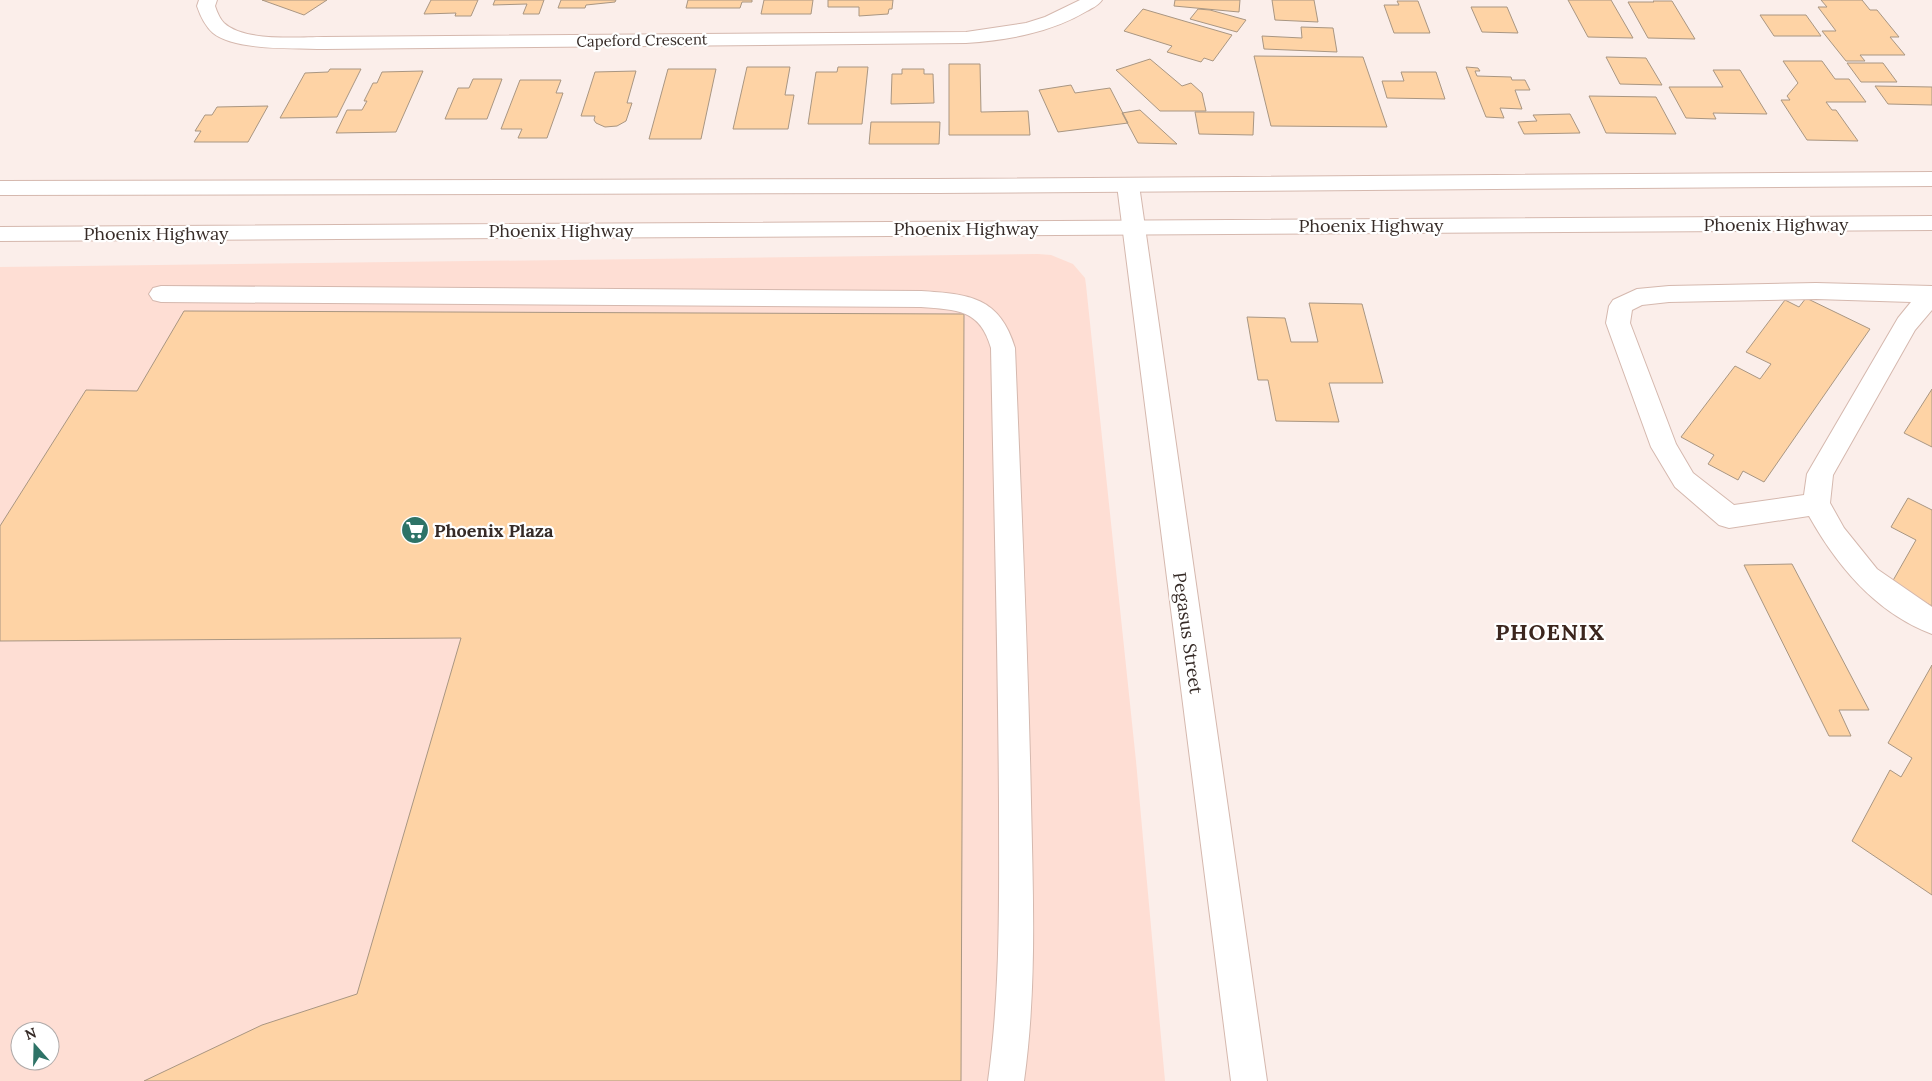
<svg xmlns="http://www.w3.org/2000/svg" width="1932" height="1081" viewBox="0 0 1932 1081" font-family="Lora,serif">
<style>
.built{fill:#feded4;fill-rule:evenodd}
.building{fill:#fed3a5;stroke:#a99682}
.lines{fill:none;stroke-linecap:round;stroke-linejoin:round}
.minor-casing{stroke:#d5b8ae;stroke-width:2}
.major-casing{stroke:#d5b8ae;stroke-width:2}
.minor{fill:#fff;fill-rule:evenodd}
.major{fill:#fff;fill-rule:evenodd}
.labels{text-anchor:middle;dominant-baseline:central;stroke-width:4.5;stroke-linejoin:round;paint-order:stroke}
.far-street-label{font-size:15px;fill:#362b27;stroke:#fff}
.street-label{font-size:18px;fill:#362b27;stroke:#fff}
.poi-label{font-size:18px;font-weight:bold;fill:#362b27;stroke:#fff;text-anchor:start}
.district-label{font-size:22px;font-weight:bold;letter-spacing:1px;fill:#3c261e;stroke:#fff}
</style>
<rect width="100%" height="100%" fill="#fbeeea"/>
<path class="built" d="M1038,254L1051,255L1073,264L1085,278L1086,285L1136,761L1165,1081H0V267ZM20,1031H50V1061H20Z"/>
<path class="building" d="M262,0H327L304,15Z
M431,0H478L471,16H455L456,13L424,14Z
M495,0H544L539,14H523L527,4L493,5Z
M561,0H616L615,2L586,5L585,8H558Z
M688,0H752V2H742L740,8H686Z
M764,0H813L811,14H761Z
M828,0H893L892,9H889L888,14L859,16V7H828Z
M1175,0H1240L1239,12L1174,6Z
M1272,0H1314L1318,22L1275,20Z
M1568,0H1611L1633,38L1588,37Z
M1821,0H1862L1870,10H1877L1899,37H1890L1905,55H1860L1865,61H1846L1822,31H1836L1818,7H1827Z
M1397,1H1418L1430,33H1394L1384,5H1399Z
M1653,1H1672L1695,39L1648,38L1628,2H1654Z
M1471,7H1507L1518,33L1482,32Z
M1143,9L1232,35L1213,61L1204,58L1201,62L1167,52L1172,46L1124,31Z
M1198,9L1210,10L1246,20L1237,32L1190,19Z
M1760,15H1806L1821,36H1774Z
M1301,27L1333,28L1337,52L1264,49L1262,36L1302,38Z
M1254,56L1363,57L1387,127L1271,126Z
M1606,57L1646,58L1662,85L1620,84Z
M1150,59L1182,86L1191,83L1202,93L1206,111H1160L1116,70Z
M1783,61H1822L1835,79H1849L1866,102H1826L1832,110H1836L1858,141L1807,140L1781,100H1790L1787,96L1798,83Z
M1847,63H1883L1897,82H1861Z
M949,64H980L981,112L1028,111L1030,135H949Z
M747,67H790L785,95H794L788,129H733Z
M838,67H868L862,124H808L816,72H837Z
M1466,67L1478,68L1480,71H1475L1477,76L1511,77L1512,80H1525L1530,90H1515L1522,109L1500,108L1504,118L1486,117Z
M330,69H361L337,117L280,118L305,73L328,72Z
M668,69H716L701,139H649Z
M902,69H924V74H933L934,103L891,104L892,74H902Z
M1713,70H1740L1767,114L1713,113L1716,119L1686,118L1669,87H1723Z
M423,71L396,132L336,133L347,110H362L367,101H364L373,83H377L382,72Z
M636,71L627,103H632L626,121L617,126L605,127L596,123L594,120L595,116H581L595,72Z
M1401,72H1436L1445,99L1387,98L1382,81H1404Z
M473,79H502L487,119H445L458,88H469Z
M520,80H561L556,93H563L547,138H518L522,129H501Z
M1071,85L1075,93L1110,88L1128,123L1058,132L1039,90Z
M1875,86L1932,87V105L1888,104Z
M1589,96L1656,97L1676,134L1606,133Z
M268,106L248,142H194L201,131H195L205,115H212L217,107Z
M1140,110L1177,144L1138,143L1122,113Z
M1195,112H1254L1253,135L1199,134Z
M1570,114L1580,133L1524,134L1518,122L1537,121L1533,115Z
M871,122H940L939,144H869Z
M1806,298L1870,329L1764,482L1743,471L1738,480L1708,464L1714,455L1681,437L1735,366L1760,379L1771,364L1746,352L1785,300L1799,307Z
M1309,303L1362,304L1383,383H1329L1339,422L1276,421L1268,380H1258L1247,317L1285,318L1291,342H1318Z
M184,311L964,314L961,1081H144L262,1025L357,994L461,638L0,641V526L86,390L137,391Z
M1932,389V447L1904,433Z
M1908,498L1932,510V606L1891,584L1916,540L1891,527Z
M1792,564L1869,710H1839L1851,736H1829L1744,565Z
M1932,665V895L1852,841L1890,770L1901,777L1912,758L1888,743Z"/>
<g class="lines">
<g class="minor-casing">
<path id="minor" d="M199,0H217L215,6C217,12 220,19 224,23C244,42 298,37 324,37L966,32L1026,23L1045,17L1080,0H1102C1098,6 1092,8 1087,11C1050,33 1008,40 966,43L324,49C296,48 235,51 213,33C205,26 200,15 197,6Z
M1128,178L1136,180L1139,185L1267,1081H1231L1117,185L1120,180Z
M1816,283L1932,286V310L1915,330L1833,475L1830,503L1844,528L1877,569L1932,607V634C1876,613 1837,566 1809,516L1729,528L1719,525L1675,487L1651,447L1606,323L1609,306L1613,300L1637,289L1669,286ZM1816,299L1911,302L1898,318L1811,467L1807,474L1804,495L1734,505L1693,473L1676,444L1630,323L1632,310L1642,305L1669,302Z
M161,286L921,291C969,294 1000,297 1015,348C1021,499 1028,650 1031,802C1033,895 1037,988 1024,1081H988C1001,988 999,895 999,802C998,650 994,499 991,348C980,309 957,310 921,307L161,302L153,300L149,294L153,288Z"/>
</g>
<g class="major-casing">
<path id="major" d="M1932,172V186L936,193L0,195V181L936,179Z
M1932,216V230L0,241V227Z"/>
</g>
<use href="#minor" class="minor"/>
<use href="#major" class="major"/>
</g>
<defs>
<g id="supermarket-disc" transform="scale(1.4375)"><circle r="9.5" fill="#2e7367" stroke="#fff"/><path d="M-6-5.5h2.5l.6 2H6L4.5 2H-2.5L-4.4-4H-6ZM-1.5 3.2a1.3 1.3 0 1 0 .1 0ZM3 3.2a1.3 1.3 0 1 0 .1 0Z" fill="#fff"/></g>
</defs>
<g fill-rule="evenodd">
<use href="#supermarket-disc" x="415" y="530"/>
</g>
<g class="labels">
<g class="far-street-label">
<text transform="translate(642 40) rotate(-1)">Capeford Crescent</text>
</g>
<g class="street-label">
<text x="1776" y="224">Phoenix Highway</text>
<text x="1371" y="225">Phoenix Highway</text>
<text x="966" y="228">Phoenix Highway</text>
<text x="561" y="230">Phoenix Highway</text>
<text x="156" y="233">Phoenix Highway</text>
<text transform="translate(1188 633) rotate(82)">Pegasus Street</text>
</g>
<g class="poi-label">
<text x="434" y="530">Phoenix Plaza</text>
</g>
<g class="district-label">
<text x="1550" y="632">PHOENIX</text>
</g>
</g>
<g transform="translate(35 1046) rotate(340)"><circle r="24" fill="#ffffff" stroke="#afaaa9"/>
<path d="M0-4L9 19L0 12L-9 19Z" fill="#2e7367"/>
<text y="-8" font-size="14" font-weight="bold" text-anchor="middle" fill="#362b27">N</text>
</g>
</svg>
